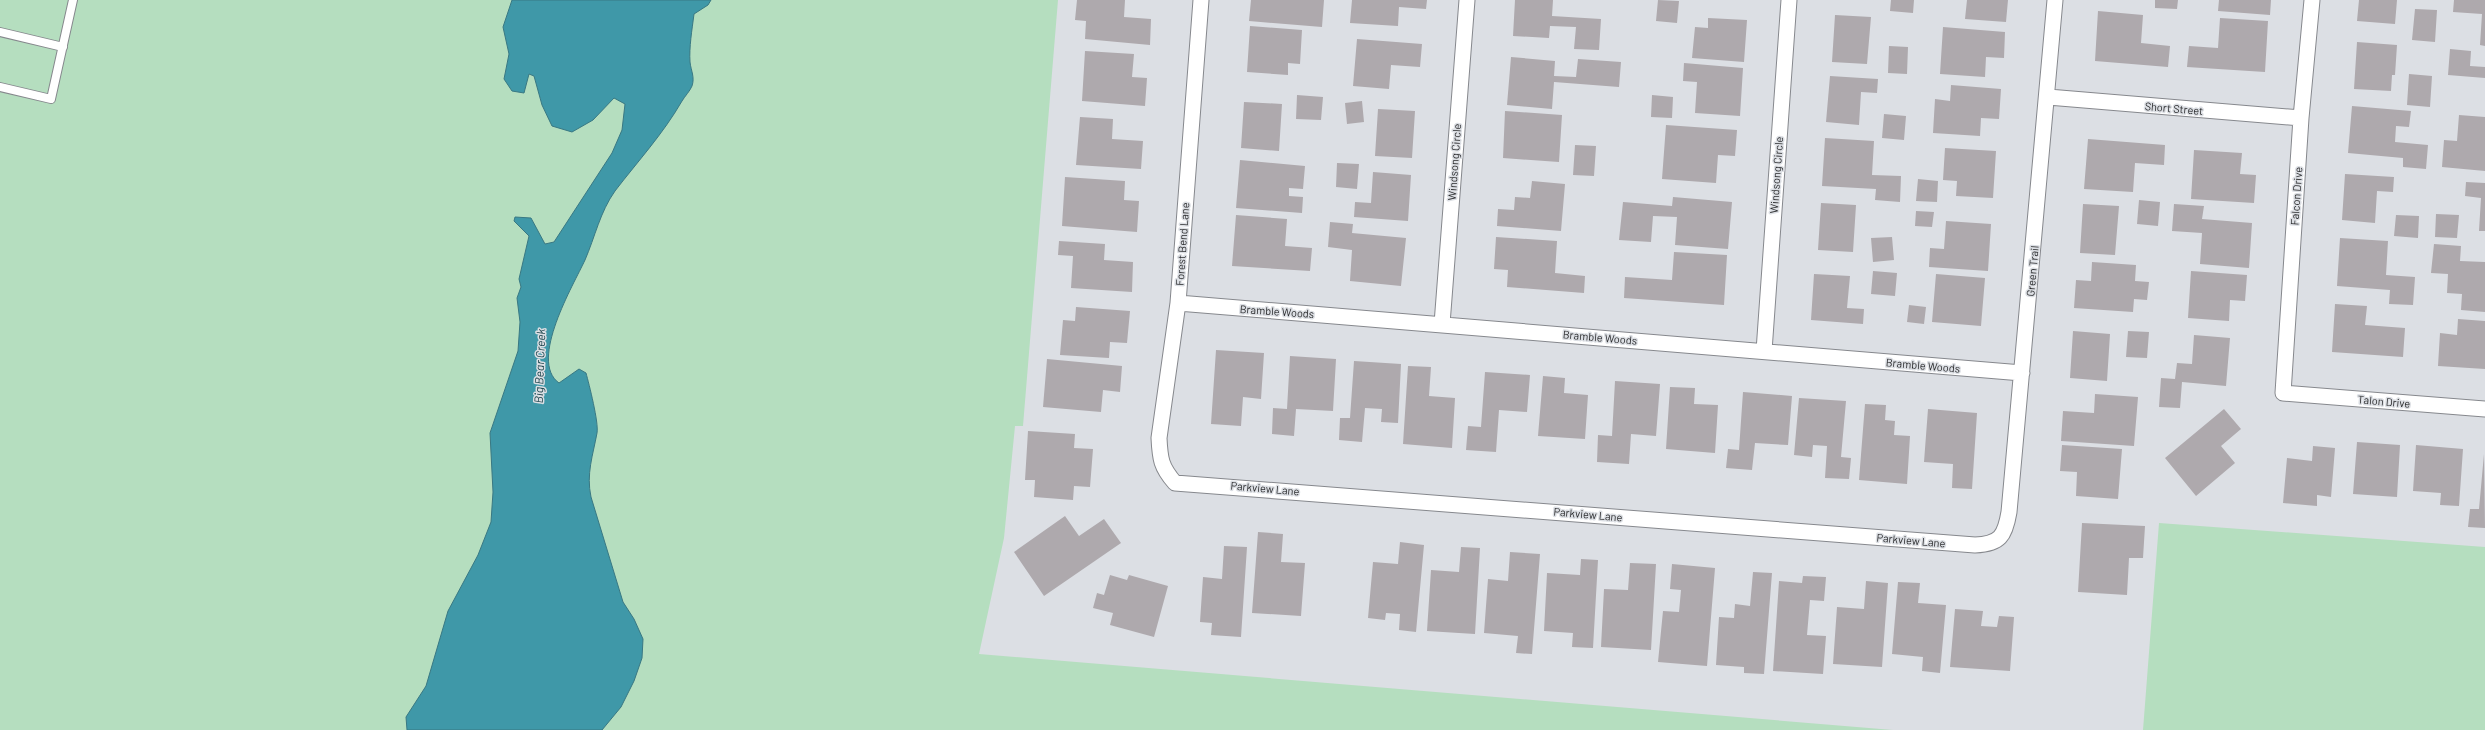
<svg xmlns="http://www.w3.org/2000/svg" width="2485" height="730" viewBox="0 0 2485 730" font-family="Barlow,sans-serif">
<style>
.green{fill:#b5debf}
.water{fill:#3f98a8;stroke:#397883}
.building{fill:#aea9ad}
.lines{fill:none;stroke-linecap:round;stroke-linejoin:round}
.lane-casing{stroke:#86888d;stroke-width:10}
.street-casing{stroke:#86888d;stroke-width:17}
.lane{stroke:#fff;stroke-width:8}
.street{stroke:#fff;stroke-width:15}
.labels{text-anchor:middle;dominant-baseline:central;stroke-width:3;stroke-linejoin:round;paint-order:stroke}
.street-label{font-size:11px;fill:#2b2c2e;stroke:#dcdfe4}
.water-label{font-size:12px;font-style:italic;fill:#143d45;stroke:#dcdfe4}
</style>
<rect width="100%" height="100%" fill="#dcdfe4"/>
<path class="green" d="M0,0H1058L1023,426H1015L1004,538L979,654L1893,730H0Z
M2159,523L2485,547V730H2143Z"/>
<path class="water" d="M512,0H711L708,5L694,14C692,30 689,47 690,62C691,71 695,77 692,86C690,91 685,96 682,101C663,134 638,161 615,191C600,212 595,237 585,260C574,284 528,361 559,383L579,369L586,373C589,384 599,423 597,433C593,455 586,474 591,497L623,602L634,619L643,639L642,658L634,681L621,707L602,730H407L406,717L426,686L448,611L478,555L491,522L493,492L490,433L518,351L520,322L517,298L521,287L519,279L529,236L514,221L515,217L531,218L545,244L554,242L612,153L622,130L625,104L614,98L593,120L572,132L552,126L542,105L534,76L529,74L524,93L512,91L504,79L509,54L503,27Z"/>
<path class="building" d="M1077,0H1125L1124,17L1151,19L1150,45L1085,39L1086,21L1075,20Z
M1251,0H1324L1322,27L1249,21Z
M1352,0H1427L1426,9L1399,7L1398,26L1350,23Z
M1515,0H1553L1552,16L1601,19L1599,50L1574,49L1576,27L1550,26L1549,38L1513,36Z
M1658,0L1679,1L1677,23L1656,21Z
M1891,0H1914L1913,13L1890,11Z
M1967,0H2008L2006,22L1965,19Z
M2155,0H2178L2177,9L2155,8Z
M2219,0H2271L2270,15L2218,11Z
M2359,0H2397L2395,24L2357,21Z
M2454,0H2485V46L2480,45L2482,14L2453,12Z
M2415,9L2437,10L2435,42L2412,40Z
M2098,11L2143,15L2141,43L2170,46L2168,67L2095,61Z
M1835,15L1871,17L1867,64L1832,62Z
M1708,18L1747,20L1744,62L1692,58L1695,27L1708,28Z
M2220,18L2268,21L2265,72L2187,67L2189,46L2218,48Z
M1250,26L1302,30L1300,64L1288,63V75L1247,72Z
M1943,27L2005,32L2004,58L1986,57L1985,77L1940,74Z
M1357,39L1422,44L1420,67L1391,65L1389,89L1353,86Z
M2357,42L2397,45L2395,75H2392L2391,91L2354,89Z
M1889,46L1908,47L1907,74L1888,73Z
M2450,49L2471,51L2470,66L2485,67V78L2448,75Z
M1085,51L1134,54L1132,77L1147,78L1145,106L1082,101Z
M1511,57L1555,61L1554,76L1576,77L1578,59L1621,62L1619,87L1554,82L1552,109L1507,105Z
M1684,63L1743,68L1740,116L1695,113L1697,82L1683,81Z
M2409,74L2432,76L2430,107L2407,105Z
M1830,76L1878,79L1877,93L1861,92L1859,125L1826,122Z
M1951,85L2001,89L1999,119L1981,118L1980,136L1933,133L1935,99L1950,101Z
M1297,95L1323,97L1321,120L1296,119Z
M1652,95L1673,97L1672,118L1651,117Z
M1362,101L1364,122L1347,124L1345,103Z
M1244,102L1282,104L1279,151L1241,148Z
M2352,106L2411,111L2409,127L2396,126L2395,142L2428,145L2426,169L2403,167V158L2348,153Z
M1378,109L1415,111L1412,158L1375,156Z
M1505,111L1562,115L1559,162L1503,158Z
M1884,114L1906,116L1904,140L1882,138Z
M2459,115L2485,117V171L2442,167L2444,140L2457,141Z
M1080,117L1113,119L1112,139L1143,141L1141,169L1076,165Z
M1666,125L1737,130L1735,156L1718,155L1716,183L1662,179Z
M1825,138L1874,141L1872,175L1901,176L1900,202L1875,200L1876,189L1822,186Z
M2088,139L2165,145L2164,165L2135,163L2133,192L2084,189Z
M1575,145L1596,146L1594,176L1573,175Z
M1945,148L1996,151L1993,198L1956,196L1957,181L1943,180Z
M2194,150L2242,153L2240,174L2256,175L2254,203L2191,199Z
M1240,160L1305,166L1303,189L1289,188V196L1303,197L1302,213L1236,208Z
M1337,163L1359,164L1357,189L1336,187Z
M1373,172L1411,175L1408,221L1354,217L1355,202L1371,203Z
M2345,174L2394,177L2393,192L2377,191L2375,223L2342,220Z
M1065,177L1125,181L1124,200L1139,201L1137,232L1062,226Z
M1918,179L1938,181L1937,202L1916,201Z
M1532,181L1565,184L1561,231L1497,226L1498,209L1514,210L1515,197L1530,198Z
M2466,182L2485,183V231H2479L2481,198L2465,196Z
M1673,197L1732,202L1728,249L1675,245L1677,217L1653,216L1651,242L1619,240L1623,202L1672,206Z
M2139,200L2160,202L2158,226L2137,224Z
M1821,203L1856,205L1853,252L1818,250Z
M2083,204L2119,206L2115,255L2080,253Z
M2174,204L2204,206L2202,219L2252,223L2249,268L2200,264L2202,233L2172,231Z
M1916,211L1934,212L1932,227L1915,226Z
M2436,214L2459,215L2457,238L2435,237Z
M1236,215L1287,219L1285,246L1312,248L1310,271L1232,266Z
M2396,215L2419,216L2418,238L2394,236Z
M1946,221L1991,224L1988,271L1929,267L1930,248L1944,249Z
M1330,222L1353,224L1352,233L1406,238L1401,286L1350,281L1352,250L1328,247Z
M1496,237L1557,241L1555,273L1585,276L1584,293L1507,287L1508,270L1494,269Z
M1892,237L1894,260L1873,262L1871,238Z
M2340,238L2388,241L2386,275L2415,277L2413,305L2389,304L2390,290L2337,286Z
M1059,241L1105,244L1104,260L1133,262L1132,292L1071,288L1073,256L1058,255Z
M2434,244L2461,246L2460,261L2485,262V312L2461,310L2462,294L2447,293L2448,274L2431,273Z
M1674,252L1727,255L1724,305L1624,298L1625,277L1672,280Z
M2092,262L2136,265L2135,281L2149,282L2147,300L2134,299L2133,312L2074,308L2076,280L2091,281Z
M1873,271L1897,273L1895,296L1871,294Z
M2191,271L2247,275L2245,301L2230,300L2229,321L2188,318Z
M1814,274L1850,276L1847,308L1864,309L1863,324L1811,320Z
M1936,274L1985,278L1981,326L1932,322Z
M2335,304L2367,306L2365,325L2405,328L2403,357L2332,352Z
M1909,305L1926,307L1924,324L1907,322Z
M1076,307L1130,311L1127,343L1110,342L1109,358L1060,355L1063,320L1075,321Z
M2458,319L2485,321V369L2438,366L2440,333L2457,335Z
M2073,331L2110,334L2107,381L2070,378Z
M2128,331L2149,332L2147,358L2126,357Z
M2194,335L2230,338L2226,386L2182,382L2180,408L2159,407L2161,378L2175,379L2177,363L2192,364Z
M1216,350L1264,353L1261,399L1243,397L1241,426L1211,424Z
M1290,356L1336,359L1333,411L1296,409L1294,436L1272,434L1273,408L1287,409Z
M1047,359L1122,366L1120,392L1103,390L1101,412L1043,407Z
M1354,361L1401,364L1398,423L1381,422L1382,409L1365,408L1362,442L1339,440L1340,418H1350Z
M1408,366L1431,367L1429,396L1455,398L1452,448L1403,444Z
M1485,372L1530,375L1527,412L1499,410L1496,452L1466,450L1468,426L1481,427Z
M1543,376L1565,378L1564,393L1588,395L1585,439L1538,436Z
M1615,381L1660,384L1656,436L1631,434L1629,464L1597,462L1598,435L1612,436Z
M1670,387L1695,388L1694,404L1718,405L1715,453L1666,449Z
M1743,392L1792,396L1788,445L1755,443L1752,470L1726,468L1728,449L1739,450Z
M2095,394L2138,397L2134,446L2061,441L2063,411L2094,413Z
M1799,398L1846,401L1841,457L1851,458L1849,479L1825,478L1827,446L1813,445L1812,457L1794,455Z
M1865,404L1886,405L1885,420L1895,421L1894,435L1910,436L1907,484L1859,480Z
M1928,409L1977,413L1972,489L1952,488L1953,464L1924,462Z
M2224,409L2241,429L2221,446L2235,463L2196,496L2165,458Z
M1028,431L1075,434L1074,448L1093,449L1090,487L1074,486L1073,500L1034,497L1035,480H1025Z
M2357,442L2400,445L2397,497L2353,494Z
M2062,445L2122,449L2118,499L2076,496L2077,472L2060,471Z
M2416,445L2463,449L2459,506L2440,505L2441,493L2413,491Z
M2313,446L2335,448L2331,497L2317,495V506L2283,503L2287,458L2312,461Z
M2484,454L2485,528L2468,527L2470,509H2479Z
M1065,516L1079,536L1104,519L1121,543L1044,596L1014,552Z
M2082,523L2145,526L2143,558H2129L2127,595L2078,592Z
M1258,532L1283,534L1281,562L1305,563L1301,616L1252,613Z
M1400,542L1424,545L1416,632L1399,630L1400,614L1386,613L1385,620L1368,618L1373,562L1398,564Z
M1224,546L1247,547L1241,637L1211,635L1212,623L1200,622L1203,577L1222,579Z
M1461,547L1480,548L1475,634L1427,631L1431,570L1459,572Z
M1510,552L1540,554L1532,654L1516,653L1518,636L1484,633L1488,579L1508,581Z
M1581,559L1598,560L1593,648L1572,647L1573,633L1544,631L1547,573L1580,575Z
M1630,563L1656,564L1651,650L1601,647L1604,589L1628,590Z
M1672,564L1715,568L1707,666L1658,662L1663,611L1679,612L1681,590L1670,589Z
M1753,572L1772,573L1764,674L1744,673V667L1716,665L1719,617L1734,618L1735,604L1750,606Z
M1110,575L1127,580L1129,575L1168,586L1154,637L1110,625L1113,613L1093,608L1097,593L1104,595Z
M1803,576L1826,577L1824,601L1810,600L1807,635L1826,636L1823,674L1773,671L1779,581L1802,583Z
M1866,581L1888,583L1882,667L1833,664L1837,607L1864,609Z
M1898,582L1920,583L1918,603L1946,605L1940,673L1922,671L1923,657L1892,654Z
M1955,609L1983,611L1981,626L1997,627L1999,616L2014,617L2010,671L1950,667Z"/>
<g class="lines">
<g class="lane-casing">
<path id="lane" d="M0,32L63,47
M0,87L51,99L73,0"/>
</g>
<g class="street-casing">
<path id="street" d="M1201,0L1178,303L1159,438C1160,459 1161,467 1175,483L1975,545C2000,544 2005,536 2009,512L2055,0
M2312,0L2301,118L2283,393L2485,409
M2048,97L2301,118
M1178,303L2022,373
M1442,324L1467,0
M1764,351L1789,0"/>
</g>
<use href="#lane" class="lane"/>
<use href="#street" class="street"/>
</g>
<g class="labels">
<g class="street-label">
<text transform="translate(2174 108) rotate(5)">Short Street</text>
<text transform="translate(1454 162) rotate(-86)">Windsong Circle</text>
<text transform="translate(1776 175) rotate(-86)">Windsong Circle</text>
<text transform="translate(2296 196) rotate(-86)">Falcon Drive</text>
<text transform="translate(1182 244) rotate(-86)">Forest Bend Lane</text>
<text transform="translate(2032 271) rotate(-85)">Green Trail</text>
<text transform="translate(1277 311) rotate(4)">Bramble Woods</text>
<text transform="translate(1600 337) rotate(5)">Bramble Woods</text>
<text transform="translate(1923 365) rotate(5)">Bramble Woods</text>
<text transform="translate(2384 401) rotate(5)">Talon Drive</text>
<text transform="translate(1265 488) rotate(5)">Parkview Lane</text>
<text transform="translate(1588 514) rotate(5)">Parkview Lane</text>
<text transform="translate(1911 540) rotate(5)">Parkview Lane</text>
</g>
<g class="water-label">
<text transform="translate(539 366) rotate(-88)">Big Bear Creek</text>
</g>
</g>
</svg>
